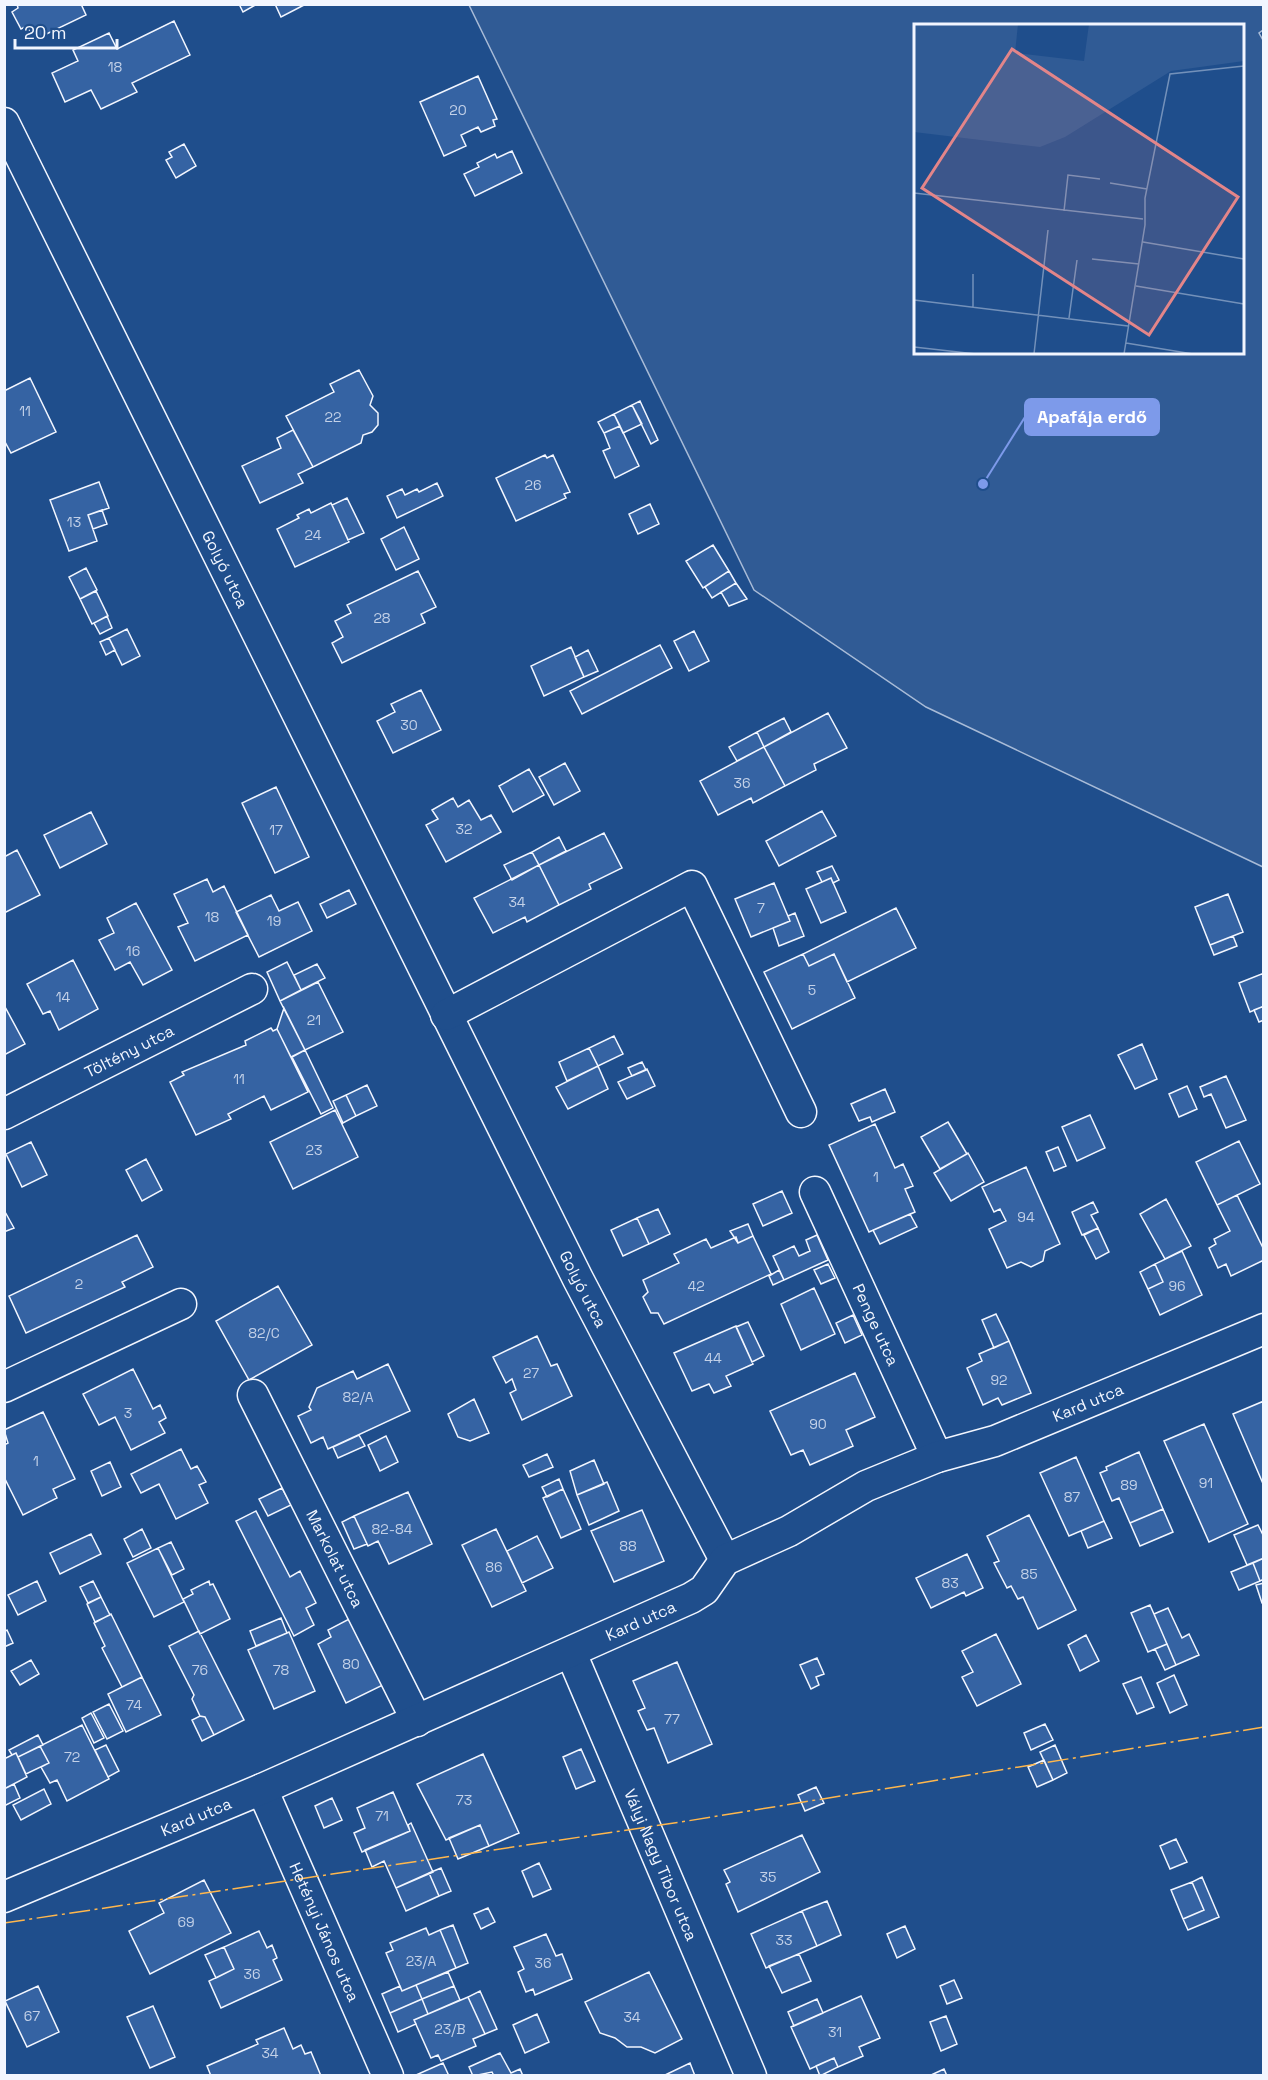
<svg xmlns="http://www.w3.org/2000/svg" width="1268" height="2080" viewBox="0 0 1268 2080" font-family="'Space Grotesk',sans-serif">
<style>
.green{fill:#305b95;stroke:#a8bbd7;stroke-width:1.5;fill-rule:evenodd}
.building{fill:#3563a3;stroke:#f2f6ff;stroke-width:1.5}
.lines{fill:none;stroke-linecap:round;stroke-linejoin:round}
.street-casing{stroke:#f2f6ff;stroke-width:33}
.street{stroke:#1f4e8c;stroke-width:30}
.power{stroke:#ffb74d;stroke-width:1.5;stroke-dasharray:21 4.5 3 4.5;stroke-linecap:butt}
.labels{text-anchor:middle;dominant-baseline:central;stroke-width:4.5;stroke-linejoin:round;paint-order:stroke}
.number-label{font-size:14px;fill:#c3d1e8}
.street-label{font-size:16px;fill:#f2f6ff;stroke:#1f4e8c}
.inset-road{fill:none;stroke:#7391ba;stroke-width:1.5}
.view{fill:#e38589;fill-opacity:0.15;stroke:#e38589;stroke-width:3}
.inset-edge{fill:none;stroke:#f2f6ff;stroke-width:3}
.leader{fill:none;stroke:#7d9aea;stroke-width:2}
.callout-dot{fill:#7d9aea;stroke:#1f4e8c;stroke-width:2}
.callout{fill:#7d9aea;stroke:#7d9aea;stroke-width:2}
.callout-label{font-size:18px;text-anchor:middle;font-weight:bold;fill:#fff}
</style>
<rect width="100%" height="100%" fill="#1f4e8c"/>
<path class="green" d="M469,5H1263V30L1259,33L1264,42L1263,867L926,707L754,590ZM916,26H1242V352H916Z"/>
<path class="building" d="M17,4H81L86,15L34,40L27,26L21,29L12,12L18,8Z
M239,4H257L243,12Z
M275,4H306L281,17Z
M174,21L190,55L132,83L137,92L101,109L91,90L65,102L52,73L78,61L73,50L109,33L117,49Z
M478,76L497,119L493,120L495,126L481,132L478,127L461,135L466,146L444,156L420,102Z
M184,144L196,166L176,178L166,160L172,157L169,152Z
M512,151L522,173L475,196L464,174L479,167L477,163L495,154L497,158Z
M359,370L373,396L370,405L378,413V425L372,432L363,435L361,443L313,467L286,416L334,392L330,384Z
M30,378L56,432L11,453L4,440V391Z
M640,401L658,440L651,444L632,405Z
M632,405L642,424L623,433L614,414Z
M614,414L620,426L604,433L598,422Z
M620,426L639,466L615,478L603,451L610,448L604,433Z
M293,430L313,467L298,474L303,483L260,503L242,466L281,448L277,438Z
M545,455L547,458L553,455L570,492L564,494L566,498L516,521L496,478Z
M99,482L109,508L88,515L97,541L69,551L50,500Z
M437,483L443,496L397,518L387,496L402,489L405,495L417,489L419,492Z
M347,498L364,533L348,540L332,505Z
M331,503L349,542L295,567L277,529L299,518L297,515L309,509L311,513Z
M650,504L659,524L638,534L629,514Z
M102,510L107,524L93,529L88,515Z
M404,527L419,559L396,570L381,539Z
M713,545L729,571L703,588L686,561Z
M86,568L97,590L80,599L69,577Z
M418,571L436,607L421,614L425,623L342,663L332,643L343,637L335,621L351,613L347,605Z
M729,571L736,583L712,598L705,587Z
M736,583L747,599L729,606L721,592Z
M96,591L108,616L92,624L80,599Z
M107,616L112,628L100,634L94,623Z
M127,629L140,656L122,665L109,638Z
M694,631L709,661L689,671L674,641Z
M109,638L115,650L106,655L100,642Z
M660,645L672,668L582,714L570,691Z
M571,647L584,677L544,696L531,666Z
M588,650L598,671L584,677L575,657Z
M421,690L441,730L393,753L377,721L395,712L391,704Z
M828,713L847,748L814,764L816,770L785,786L764,747Z
M784,718L791,732L764,747L757,732Z
M757,732L764,747L737,761L729,747Z
M764,747L785,786L753,803L751,798L718,815L700,781Z
M565,763L580,791L554,805L539,777Z
M529,769L544,795L513,812L499,786Z
M276,787L309,857L275,873L242,803Z
M453,798L458,807L469,800L481,820L491,815L501,832L446,862L426,825L438,819L432,810Z
M822,811L836,836L779,866L766,841Z
M91,812L107,844L60,868L44,835Z
M604,833L622,868L589,884L591,889L559,905L539,865Z
M559,837L566,851L539,865L532,852Z
M17,850L40,895L4,913V857Z
M532,852L539,865L512,880L504,865Z
M539,865L559,905L527,922L525,917L493,933L474,898Z
M832,866L839,880L833,883L831,878L822,882L817,872Z
M831,878L846,912L821,923L806,889Z
M207,879L213,892L224,886L248,935L195,961L178,927L188,923L174,894Z
M774,883L790,921L751,937L735,899Z
M349,890L356,904L327,918L320,904Z
M1228,894L1243,932L1210,945L1195,907Z
M271,895L279,911L298,902L312,931L259,957L236,912Z
M136,903L172,970L143,985L130,962L115,970L99,940L114,933L107,918Z
M896,908L916,948L847,982L834,954L809,966L803,954Z
M795,913L804,936L779,946L773,928L790,921L788,916Z
M1233,936L1237,946L1214,955L1210,945Z
M803,954L809,966L834,954L855,998L792,1029L764,972Z
M73,960L98,1009L59,1030L50,1011L43,1014L27,984Z
M287,962L301,990L280,1001L267,972Z
M317,964L325,978L301,990L294,975Z
M1264,973V1006L1250,1012L1239,983Z
M318,982L343,1032L305,1050L280,1001Z
M4,1005L25,1044L4,1055Z
M1264,1006V1020L1259,1022L1254,1010Z
M284,1008L305,1050L291,1057L277,1029Z
M271,1028L273,1031L277,1029L308,1092L271,1110L264,1096L228,1114L231,1119L196,1135L170,1082L184,1075L182,1072L246,1045L245,1041Z
M614,1036L623,1054L598,1066L589,1048Z
M1142,1044L1157,1079L1135,1089L1118,1055Z
M589,1048L598,1066L567,1081L559,1062Z
M305,1050L333,1108L321,1114L292,1057Z
M642,1062L646,1070L632,1076L628,1068Z
M598,1066L608,1089L568,1109L556,1087Z
M647,1069L655,1086L627,1099L618,1082Z
M1226,1076L1246,1120L1226,1128L1211,1094L1204,1097L1200,1087Z
M367,1085L377,1106L356,1116L346,1095Z
M1187,1086L1197,1109L1179,1117L1169,1094Z
M885,1089L895,1112L872,1122L870,1117L859,1121L851,1104Z
M346,1095L356,1116L343,1123L333,1101Z
M335,1110L358,1157L293,1189L270,1142Z
M1090,1115L1105,1148L1077,1161L1062,1127Z
M948,1122L967,1154L940,1169L921,1137Z
M875,1124L895,1168L903,1164L913,1186L905,1189L915,1212L869,1232L829,1145Z
M1239,1141L1260,1184L1217,1205L1196,1162Z
M31,1142L47,1175L22,1187L6,1154Z
M1058,1147L1066,1166L1054,1171L1046,1152Z
M968,1153L984,1182L951,1201L934,1173Z
M146,1159L162,1190L142,1201L126,1170Z
M1026,1167L1060,1244L1045,1251L1043,1261L1031,1267L1021,1262L1007,1268L989,1229L1006,1221L1000,1209L994,1212L982,1187Z
M782,1191L792,1213L763,1226L753,1204Z
M1237,1195L1264,1250V1260L1231,1276L1226,1264L1218,1268L1209,1248L1216,1244L1214,1239L1230,1231L1217,1205Z
M1166,1199L1191,1246L1165,1259L1140,1214Z
M1093,1202L1098,1212L1091,1215L1098,1228L1082,1235L1072,1212Z
M658,1209L670,1234L649,1244L637,1218Z
M4,1210L14,1228L4,1232Z
M910,1214L917,1227L880,1244L873,1230Z
M637,1218L649,1244L623,1256L611,1230Z
M748,1224L753,1236L738,1243L730,1231Z
M1098,1228L1109,1252L1096,1259L1084,1235Z
M137,1235L153,1267L122,1282L125,1287L26,1333L9,1296Z
M817,1235L828,1260L784,1280L773,1256L794,1246L799,1256L810,1251L806,1240Z
M753,1236L771,1274L664,1324L658,1313H651L643,1297L648,1292L643,1280L679,1263L674,1254L706,1239L711,1248L736,1237L738,1243Z
M1182,1251L1202,1295L1160,1315L1148,1289L1163,1282L1155,1264Z
M828,1264L835,1278L821,1284L814,1270Z
M1155,1264L1163,1282L1148,1289L1140,1272Z
M779,1270L784,1280L773,1285L769,1276Z
M278,1286L312,1345L249,1380L216,1321Z
M814,1288L835,1334L801,1350L781,1304Z
M996,1314L1009,1341L994,1348L982,1320Z
M853,1315L862,1335L845,1343L836,1323Z
M748,1322L764,1356L752,1362L736,1327Z
M736,1326L753,1364L726,1376L731,1386L714,1393L709,1384L692,1391L674,1353Z
M537,1336L551,1366L557,1364L572,1396L522,1420L510,1393L516,1390L512,1379L506,1383L493,1357Z
M1009,1341L1031,1393L1002,1405L998,1398L983,1405L967,1368L982,1361L979,1354Z
M388,1364L410,1411L328,1449L323,1437L311,1443L298,1416L311,1410L309,1407L317,1388L353,1371L357,1379Z
M133,1369L153,1409L160,1405L166,1418L159,1422L165,1433L131,1450L115,1417L99,1425L83,1394Z
M855,1373L875,1417L846,1430L853,1446L810,1465L803,1450L791,1455L770,1411Z
M474,1399L489,1433L470,1441L458,1437L448,1414Z
M1264,1401V1486L1233,1414Z
M43,1412L75,1479L53,1489L57,1498L23,1515L4,1477V1445L8,1443L4,1430Z
M1204,1424L1248,1524L1209,1542L1164,1441Z
M359,1435L365,1446L338,1458L333,1447Z
M386,1436L398,1462L380,1471L368,1445Z
M181,1449L191,1469L197,1466L206,1482L199,1485L208,1503L176,1519L159,1484L141,1493L131,1474Z
M1139,1452L1163,1509L1130,1523L1119,1498L1112,1501L1100,1473L1107,1470L1106,1467Z
M547,1454L553,1467L529,1477L523,1465Z
M1076,1457L1104,1521L1069,1536L1040,1473Z
M594,1460L604,1484L577,1495L570,1471Z
M110,1462L121,1487L102,1496L91,1471Z
M559,1479L563,1489L547,1497L542,1487Z
M607,1482L619,1511L589,1525L577,1495Z
M282,1488L291,1505L268,1516L259,1499Z
M563,1489L581,1529L561,1538L543,1498Z
M408,1492L432,1544L389,1564L378,1541L368,1546L354,1516Z
M1163,1509L1173,1532L1140,1546L1130,1523Z
M642,1510L664,1561L614,1582L591,1531Z
M256,1511L290,1577L300,1571L316,1603L306,1608L314,1625L294,1636L236,1521Z
M1029,1515L1076,1610L1038,1629L1023,1597L1018,1599L1011,1586L1007,1588L994,1563L999,1561L987,1536Z
M354,1516L367,1544L354,1549L342,1522Z
M1104,1521L1112,1538L1088,1548L1081,1531Z
M1258,1525L1264,1537V1558L1247,1565L1234,1535Z
M142,1529L151,1548L133,1557L124,1539Z
M496,1529L526,1591L492,1607L462,1545Z
M91,1534L101,1554L60,1574L50,1553Z
M537,1536L553,1568L522,1583L507,1551Z
M171,1542L184,1569L172,1575L158,1548Z
M158,1548L184,1602L154,1617L127,1563Z
M967,1554L983,1588L966,1596L964,1592L931,1608L916,1578Z
M1264,1558V1579L1260,1581L1253,1563Z
M1253,1563L1260,1581L1239,1590L1231,1572Z
M37,1581L46,1601L18,1615L8,1595Z
M93,1581L101,1597L88,1603L80,1587Z
M209,1581L210,1585L213,1584L230,1619L200,1634L183,1599L193,1594L191,1590Z
M1264,1583V1603H1262L1256,1585Z
M101,1597L110,1615L95,1622L87,1604Z
M1150,1605L1167,1644L1148,1652L1131,1613Z
M1168,1608L1182,1638L1189,1634L1199,1655L1176,1665L1154,1614Z
M111,1614L142,1677L122,1687L102,1648L105,1646L94,1623Z
M353,1617L385,1684L346,1703L318,1644L331,1637L328,1630Z
M281,1618L287,1633L256,1646L250,1631Z
M7,1630L13,1643L4,1647V1632Z
M199,1631L244,1720L214,1735L205,1717L200,1716L192,1699L194,1695L169,1646Z
M289,1632L315,1691L274,1709L248,1650Z
M996,1634L1021,1684L977,1706L962,1677L973,1672L962,1651Z
M1086,1635L1099,1661L1080,1671L1068,1645Z
M1167,1644L1176,1665L1165,1670L1155,1649Z
M817,1658L824,1674L816,1677L819,1685L811,1689L800,1665Z
M31,1660L39,1674L20,1685L11,1671Z
M677,1662L712,1744L668,1763L654,1728L647,1730L638,1711L645,1708L633,1681Z
M1174,1675L1187,1705L1170,1713L1157,1683Z
M142,1677L161,1715L126,1732L108,1694Z
M1141,1677L1154,1707L1137,1714L1123,1684Z
M109,1704L123,1731L107,1739L93,1712Z
M91,1713L104,1738L94,1743L82,1718Z
M200,1716L205,1717L214,1735L202,1741L192,1720Z
M1045,1724L1053,1740L1031,1750L1024,1733Z
M82,1725L109,1779L67,1801L57,1780L50,1783L41,1767L49,1763L40,1746Z
M38,1735L43,1745L18,1757L16,1753L12,1755L9,1750Z
M106,1745L119,1771L108,1777L95,1750Z
M1055,1745L1067,1773L1053,1780L1040,1752Z
M40,1746L49,1763L26,1774L18,1757Z
M581,1749L595,1781L576,1789L563,1757Z
M16,1753L27,1777L4,1789V1759Z
M483,1754L519,1833L489,1846L480,1825L446,1840L417,1784Z
M1044,1760L1053,1780L1037,1787L1028,1767Z
M14,1784L20,1798L4,1806V1789Z
M816,1787L824,1803L805,1811L798,1795Z
M44,1789L51,1804L21,1820L13,1805Z
M393,1792L410,1831L362,1852L354,1833L365,1828L357,1808Z
M332,1798L342,1820L324,1828L315,1806Z
M411,1823L433,1872L396,1888L384,1861L372,1867L365,1850L410,1831L408,1825Z
M480,1825L489,1846L458,1859L449,1838Z
M802,1835L820,1872L738,1912L726,1884L730,1882L724,1870Z
M1176,1839L1187,1862L1170,1869L1160,1846Z
M539,1863L551,1889L533,1897L522,1871Z
M441,1868L451,1891L439,1896L429,1873Z
M429,1873L439,1896L406,1911L396,1888Z
M1202,1877L1219,1917L1188,1930L1183,1919L1204,1910L1192,1882Z
M204,1880L231,1933L150,1974L129,1931L164,1913L159,1903Z
M1192,1882L1204,1910L1183,1919L1171,1890Z
M827,1901L841,1935L817,1946L802,1911Z
M488,1908L495,1922L481,1929L474,1914Z
M802,1911L817,1946L766,1968L751,1934Z
M453,1925L468,1963L456,1968L440,1930Z
M905,1926L915,1949L897,1958L887,1934Z
M426,1928L429,1935L440,1930L456,1968L402,1991L386,1953L393,1950L390,1943Z
M259,1931L267,1948L272,1945L277,1958L273,1960L282,1980L221,2008L209,1981L234,1969L224,1947Z
M546,1934L556,1956L562,1954L572,1979L535,1995L533,1989L526,1992L518,1972L524,1969L514,1947Z
M224,1947L234,1969L216,1978L205,1955Z
M799,1954L811,1981L782,1993L769,1966Z
M448,1972L454,1986L422,1999L416,1985Z
M649,1972L682,2039L655,2053L641,2047H627L615,2038L600,2033L585,2002Z
M954,1980L962,1998L947,2004L940,1986Z
M416,1985L422,1999L390,2013L382,1994L400,1986L402,1991Z
M38,1986L59,2032L27,2047L5,2001Z
M454,1986L460,2000L428,2014L422,1999Z
M480,1991L497,2029L485,2034L468,1997Z
M861,1996L880,2038L859,2047L863,2056L838,2067L834,2058L810,2069L791,2027Z
M468,1997L485,2034L473,2039L476,2046L441,2061L438,2055L431,2058L414,2020Z
M422,1999L428,2014L414,2020L416,2024L398,2032L390,2013Z
M817,1999L823,2013L794,2026L788,2012Z
M153,2006L175,2057L150,2068L127,2017Z
M537,2014L549,2042L525,2053L513,2025Z
M946,2016L957,2044L941,2051L930,2022Z
M284,2028L293,2049L301,2045L305,2054L311,2052L321,2076H211L207,2066L258,2044L256,2040Z
M500,2053L511,2073L520,2069L523,2076H494L492,2072L473,2076L469,2067Z
M834,2058L838,2067L820,2076L816,2066Z
M443,2063L449,2076H416V2075Z
M690,2063L695,2076H663Z
M944,2069L947,2076H929Z"/>
<g class="lines">
<g class="street-casing">
<g id="street">
<path id="s1" d="M4,123L578,1279L725,1560"/>
<path d="M446,1015L692,886L801,1112"/>
<path id="s2" d="M4,1114L252,989"/>
<path id="s3" d="M815,1192L937,1457"/>
<path d="M4,1387L181,1304"/>
<path id="s4" d="M253,1395L417,1721"/>
<path id="s5" d="M571,1653L751,2076"/>
<path id="s6" d="M262,1789L388,2076"/>
<path id="s7" d="M4,1897L262,1789L691,1598L704,1590L725,1560L789,1531L866,1486L937,1457L995,1441L1264,1329"/>
</g>
</g>
<use href="#street" class="street"/>
<path class="power" d="M4,1923L681,1822L1264,1727"/>
</g>
<g class="labels">
<g class="number-label">
<text x="115" y="67">18</text>
<text x="458" y="110">20</text>
<text x="25" y="411">11</text>
<text x="333" y="417">22</text>
<text x="533" y="485">26</text>
<text x="74" y="522">13</text>
<text x="313" y="535">24</text>
<text x="382" y="618">28</text>
<text x="409" y="725">30</text>
<text x="742" y="783">36</text>
<text x="464" y="829">32</text>
<text x="276" y="830">17</text>
<text x="517" y="902">34</text>
<text x="761" y="908">7</text>
<text x="212" y="917">18</text>
<text x="274" y="921">19</text>
<text x="133" y="951">16</text>
<text x="812" y="990">5</text>
<text x="63" y="997">14</text>
<text x="314" y="1020">21</text>
<text x="239" y="1079">11</text>
<text x="314" y="1150">23</text>
<text x="876" y="1177">1</text>
<text x="1026" y="1217">94</text>
<text x="79" y="1284">2</text>
<text x="696" y="1286">42</text>
<text x="1177" y="1286">96</text>
<text x="264" y="1333">82/C</text>
<text x="713" y="1358">44</text>
<text x="531" y="1373">27</text>
<text x="999" y="1380">92</text>
<text x="358" y="1397">82/A</text>
<text x="128" y="1413">3</text>
<text x="818" y="1424">90</text>
<text x="36" y="1461">1</text>
<text x="1206" y="1483">91</text>
<text x="1129" y="1485">89</text>
<text x="1072" y="1497">87</text>
<text x="392" y="1529">82-84</text>
<text x="628" y="1546">88</text>
<text x="494" y="1567">86</text>
<text x="1029" y="1574">85</text>
<text x="950" y="1583">83</text>
<text x="351" y="1664">80</text>
<text x="200" y="1670">76</text>
<text x="281" y="1670">78</text>
<text x="134" y="1705">74</text>
<text x="672" y="1719">77</text>
<text x="72" y="1757">72</text>
<text x="464" y="1800">73</text>
<text x="382" y="1816">71</text>
<text x="768" y="1877">35</text>
<text x="186" y="1922">69</text>
<text x="784" y="1940">33</text>
<text x="421" y="1961">23/A</text>
<text x="543" y="1963">36</text>
<text x="252" y="1974">36</text>
<text x="32" y="2016">67</text>
<text x="632" y="2017">34</text>
<text x="450" y="2029">23/B</text>
<text x="835" y="2032">31</text>
<text x="270" y="2053">34</text>
</g>
<g class="street-label">
<text stroke="none"><textPath href="#s1" startOffset="498">Golyó utca</textPath></text>
<text stroke="none"><textPath href="#s2" startOffset="140">Töltény utca</textPath></text>
<text stroke="none"><textPath href="#s1" startOffset="1302">Golyó utca</textPath></text>
<text stroke="none"><textPath href="#s3" startOffset="146">Penge utca</textPath></text>
<text stroke="none"><textPath href="#s7" startOffset="1198">Kard utca</textPath></text>
<text stroke="none"><textPath href="#s4" startOffset="183">Markolat utca</textPath></text>
<text stroke="none"><textPath href="#s7" startOffset="694">Kard utca</textPath></text>
<text stroke="none"><textPath href="#s7" startOffset="208">Kard utca</textPath></text>
<text stroke="none"><textPath href="#s5" startOffset="230">Vályi Nagy Tibor utca</textPath></text>
<text stroke="none"><textPath href="#s6" startOffset="156">Hetényi János utca</textPath></text>
</g>
</g>
<g transform="translate(914 24)">
<rect width="330" height="330" fill="#1f4e8c"/>
<path d="M0,0H104L101,29L170,37L175,0H330V37L257,47L151,113L126,123L0,108Z" fill="#305b95"/>
<path class="inset-road" d="M196,159L233,165M0,169L229,195M150,187L154,151L186,155M229,218L330,235M178,235L225,240M59,250V283M222,262L330,280M0,276L214,302M155,294L163,236M212,319L279,330M0,323L62,330M120,330L134,206M210,330L231,201V174L256,50L330,42"/>
<path class="view" d="M98,25L324,173L235,311L8,164Z"/>
<rect width="330" height="330" class="inset-edge"/>
</g>
<path class="leader" d="M983 484L1025 417"/>
<circle class="callout-dot" cx="983" cy="484" r="6"/>
<rect class="callout" x="1025" y="399" width="134" height="36" rx="6"/>
<g class="callout-label">
<text x="1092" y="423">Apafája erdő</text>
</g>
<rect width="1268" height="2080" fill="none" stroke="#f2f6ff" stroke-width="12"/>
<path d="M15 39v9h102v-9" fill="none" stroke="#f2f6ff" stroke-width="3"/>
<text x="24" y="39" font-size="18" fill="#f2f6ff" stroke="#1f4e8c" stroke-width="4.5" paint-order="stroke">20 m</text>
</svg>
